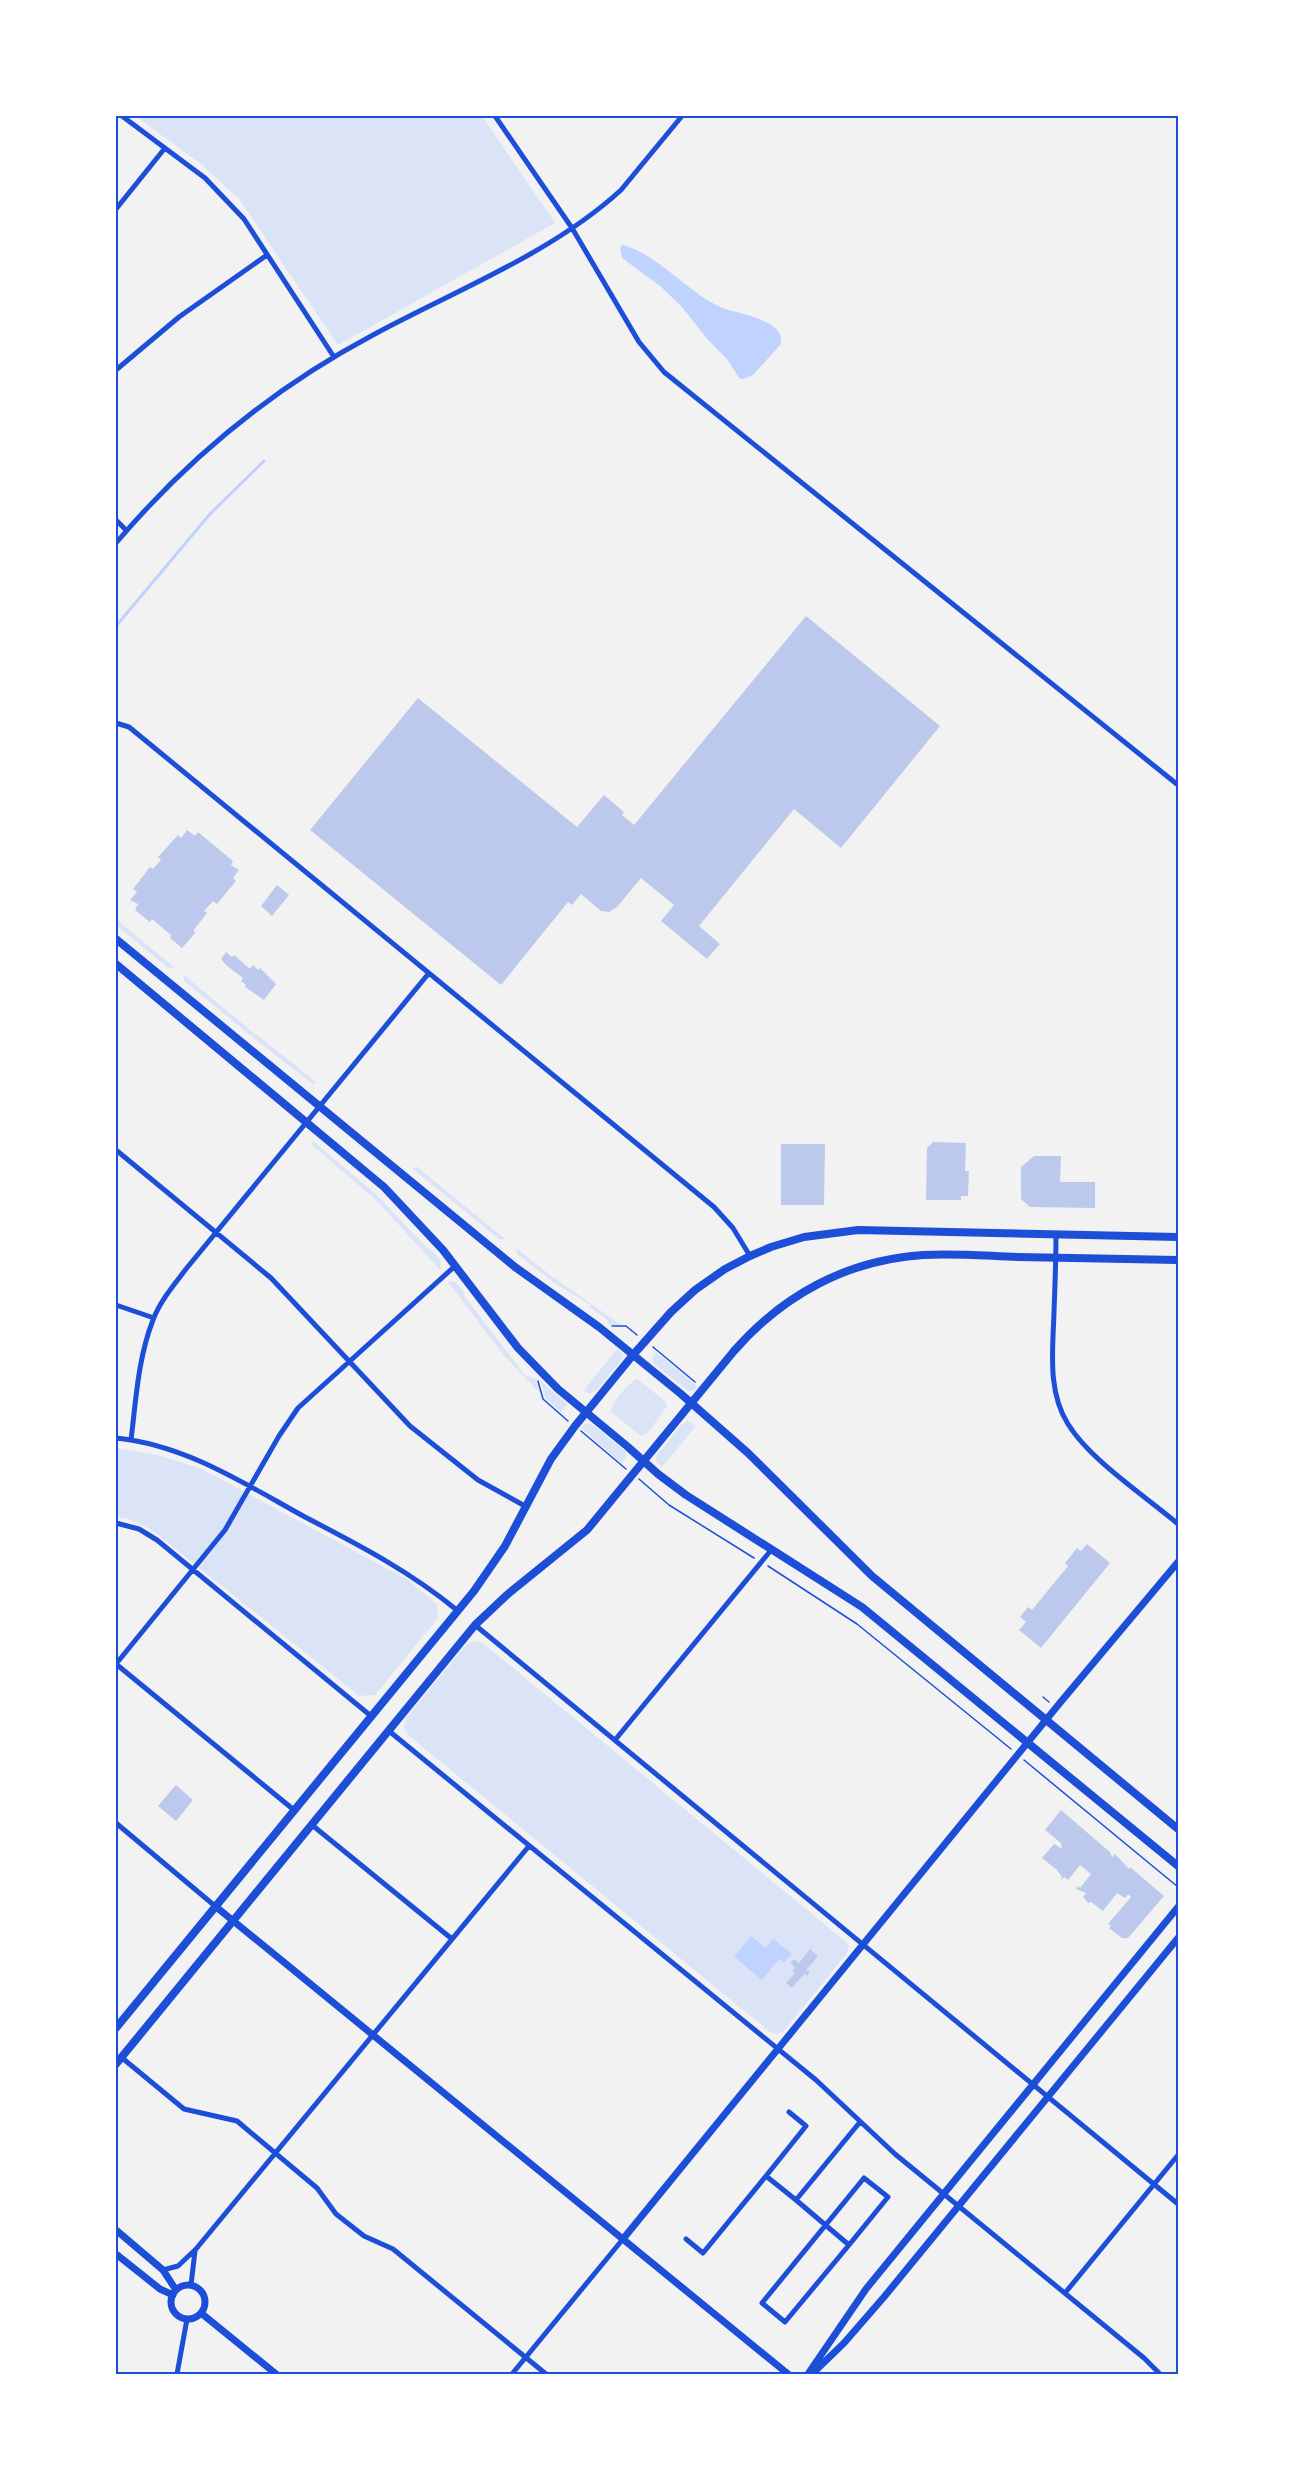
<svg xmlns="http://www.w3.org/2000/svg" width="1294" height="2490" viewBox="0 0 1294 2490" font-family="'Golos Text',sans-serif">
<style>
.green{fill:#dbe4f7}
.water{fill:#bfd3fe}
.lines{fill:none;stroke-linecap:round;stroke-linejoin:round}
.stream{stroke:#bfd3fe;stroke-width:3}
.building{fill:#bdc9ec}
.path{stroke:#1d4ed8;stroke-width:1.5}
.minor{stroke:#1d4ed8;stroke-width:5}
.tertiary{stroke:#1d4ed8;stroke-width:7}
.secondary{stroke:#1d4ed8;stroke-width:8}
.neatline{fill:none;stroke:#1d4ed8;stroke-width:2}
</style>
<rect width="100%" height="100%" fill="#f2f2f2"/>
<path class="green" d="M135,116H482L555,223L338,345L239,199L201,164Z
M116,919L175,968H168L116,925Z
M184,975L254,1033L251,1036L184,981Z
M255,1033L316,1082L314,1085L252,1037Z
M313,1141L377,1195L427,1248L435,1253L441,1261L440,1270L377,1201L311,1144Z
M416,1166L505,1239H499L413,1169Z
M516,1248L553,1277L621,1325H609L607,1320L590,1307L591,1305L557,1285L517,1254Z
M454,1281L463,1290L465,1297L525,1375L536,1379L541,1394L504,1356L448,1282Z
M617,1349L623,1354V1358L596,1391L589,1394L584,1390Z
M656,1352L698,1387L694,1391H688L654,1364L652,1359Z
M637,1379L665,1401L667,1406L647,1434L641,1436L611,1412C613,1401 627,1384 637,1379Z
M541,1381L567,1404L561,1412L545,1398Z
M688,1421L696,1426L662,1467L656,1461L657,1455L682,1424Z
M585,1424H592L625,1451L626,1457L622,1464L581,1428Z
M116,1448L158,1455L202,1469L408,1580L437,1604L438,1618L375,1695L359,1696L152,1530L126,1518L116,1517Z
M474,1641L484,1644L846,1942L849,1947L847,1953L784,2031L777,2034L770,2032L408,1735L404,1727L406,1718L465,1646Z"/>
<path class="water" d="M623,245C660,255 689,295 725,309C738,313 790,322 780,345L753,375L743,379L739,378L727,359L708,340L682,307L660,286L622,258L620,247Z
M751,1936L766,1948L773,1939L792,1954L784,1963L779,1959L762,1980L734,1957Z"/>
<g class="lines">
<path class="stream" d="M116,626L210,514L264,461"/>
</g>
<path class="building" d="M806,616L940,726L841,848L794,809L699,926L720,944L707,959L661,921L674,905L641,878L617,907L609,912L601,911L581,894L572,905L568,902L501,985L310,830L418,698L577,827L604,795L624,812L622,815L634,825Z
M187,830L195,836L198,832L233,861L231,865L239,870L233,878L236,881L217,904L213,901L204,911L207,913L193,931L196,932L182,948L170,938L171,935L152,919L150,922L135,910L138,904L130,900L137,892L133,889L150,867L153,869L161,860L158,857L178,835L181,838Z
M277,885L289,895L272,916L261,906Z
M226,952L232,957L234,955L250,969L253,965L258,970L260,968L276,984L264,1000L245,987L246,985L241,981L243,978L226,965L221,959Z
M933,1142L966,1143L965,1171H969L968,1196H961V1200H926L927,1148Z
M781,1144H825L824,1205H781Z
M1034,1156H1061L1060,1182H1095V1208L1030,1207L1021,1199V1167Z
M1087,1544L1110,1563L1041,1648L1019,1630L1026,1622L1020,1617L1028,1607L1032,1610L1068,1566L1065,1563L1077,1548L1081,1551Z
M176,1785L193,1800L176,1821L158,1806Z
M1061,1810L1111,1853L1110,1854L1113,1857L1115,1854L1129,1869L1130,1867L1164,1896L1128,1938H1122L1109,1928L1111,1926L1108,1924L1131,1897L1128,1894L1125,1898L1117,1893L1103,1911L1091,1902L1088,1903L1083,1897L1086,1893L1076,1889L1078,1886L1080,1888L1091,1874L1080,1865L1068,1880L1065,1877L1061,1880L1062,1877L1057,1870L1042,1858L1054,1844L1067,1852L1062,1849L1061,1843L1045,1830Z
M810,1949L818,1956L806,1970L810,1972L807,1976L804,1974L792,1988L786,1983L795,1973L792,1971L795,1967L790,1963L794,1959L799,1963Z"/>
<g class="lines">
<path class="path" d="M612,1326H626L637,1335
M653,1347L695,1382
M538,1381L543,1399L568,1421
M581,1431L626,1469
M639,1479L669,1505L754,1558
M768,1566L857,1624L1011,1749
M1043,1697L1049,1702
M1024,1760L1178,1887"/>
<path class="minor" d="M122,116L205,178L244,219L334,357
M495,116L572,228L639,342L664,372L1178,785
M1177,116L1178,117
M116,209L165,148
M116,370L179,317L267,255
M116,520L126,530
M116,543C188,458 275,387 373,335C456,290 551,254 621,190L682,116
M116,723L129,727L714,1207L733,1228L750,1256
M116,1150L271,1278L410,1426L478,1480L525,1506
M1056,1235C1056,1260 1055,1286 1054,1312C1053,1349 1047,1391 1068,1424C1090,1460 1145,1496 1178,1524
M116,1305L154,1318
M116,1438C186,1445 245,1484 305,1517C359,1545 411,1572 458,1611
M131,1440C136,1400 138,1358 153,1320C160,1301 174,1285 186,1269L429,973
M116,1523L139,1529L157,1540L371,1716
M475,1625L1178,2204
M116,1664L225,1530L279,1436L298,1408L455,1266
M116,1664L294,1810
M389,1731L816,2080L895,2154L1144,2358L1160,2374
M615,1740L772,1549
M116,1823L215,1906
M312,1825L452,1939
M121,2057L184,2109L237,2121L317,2188L336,2214L364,2236L393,2249L546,2374
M789,2112L806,2126L766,2176L796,2200
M686,2239L703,2253L766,2176
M849,2245L785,2322L762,2303L864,2178L888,2197L849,2245L796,2200L860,2122
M163,2270L178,2266L196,2249L529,1846
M191,2285L195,2251
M1065,2293L1178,2155
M177,2374L187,2319
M512,2374L623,2239"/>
<path class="tertiary" d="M215,1906L788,2374
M116,2230L163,2270L176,2290
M623,2239L1059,1704L1178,1562
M116,2254L160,2289L173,2295
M171 2302a17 17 0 1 1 34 0a17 17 0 1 1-34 0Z
M201,2313L276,2374
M808,2374L866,2289L1178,1907
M812,2374L844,2343L884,2297L1178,1938"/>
<path class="secondary" d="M116,939L515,1267L599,1327L681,1394L748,1453L872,1576L1178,1829
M116,964L384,1187L443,1250L518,1348L558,1389L628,1447L658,1474L686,1495L862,1607L1178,1866
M116,2028L474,1591L505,1546L551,1459L575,1426L633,1355L671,1312L695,1290L725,1269L750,1256L771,1247L804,1237L858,1230L1178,1237
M116,2064L475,1625L508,1594L587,1530L734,1351C783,1295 847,1260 923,1255C955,1253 987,1256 1019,1257C1072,1258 1125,1259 1178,1260"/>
</g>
<rect width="1294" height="2490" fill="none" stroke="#ffffff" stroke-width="234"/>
<rect x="117" y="117" width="1060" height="2256" class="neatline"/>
</svg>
